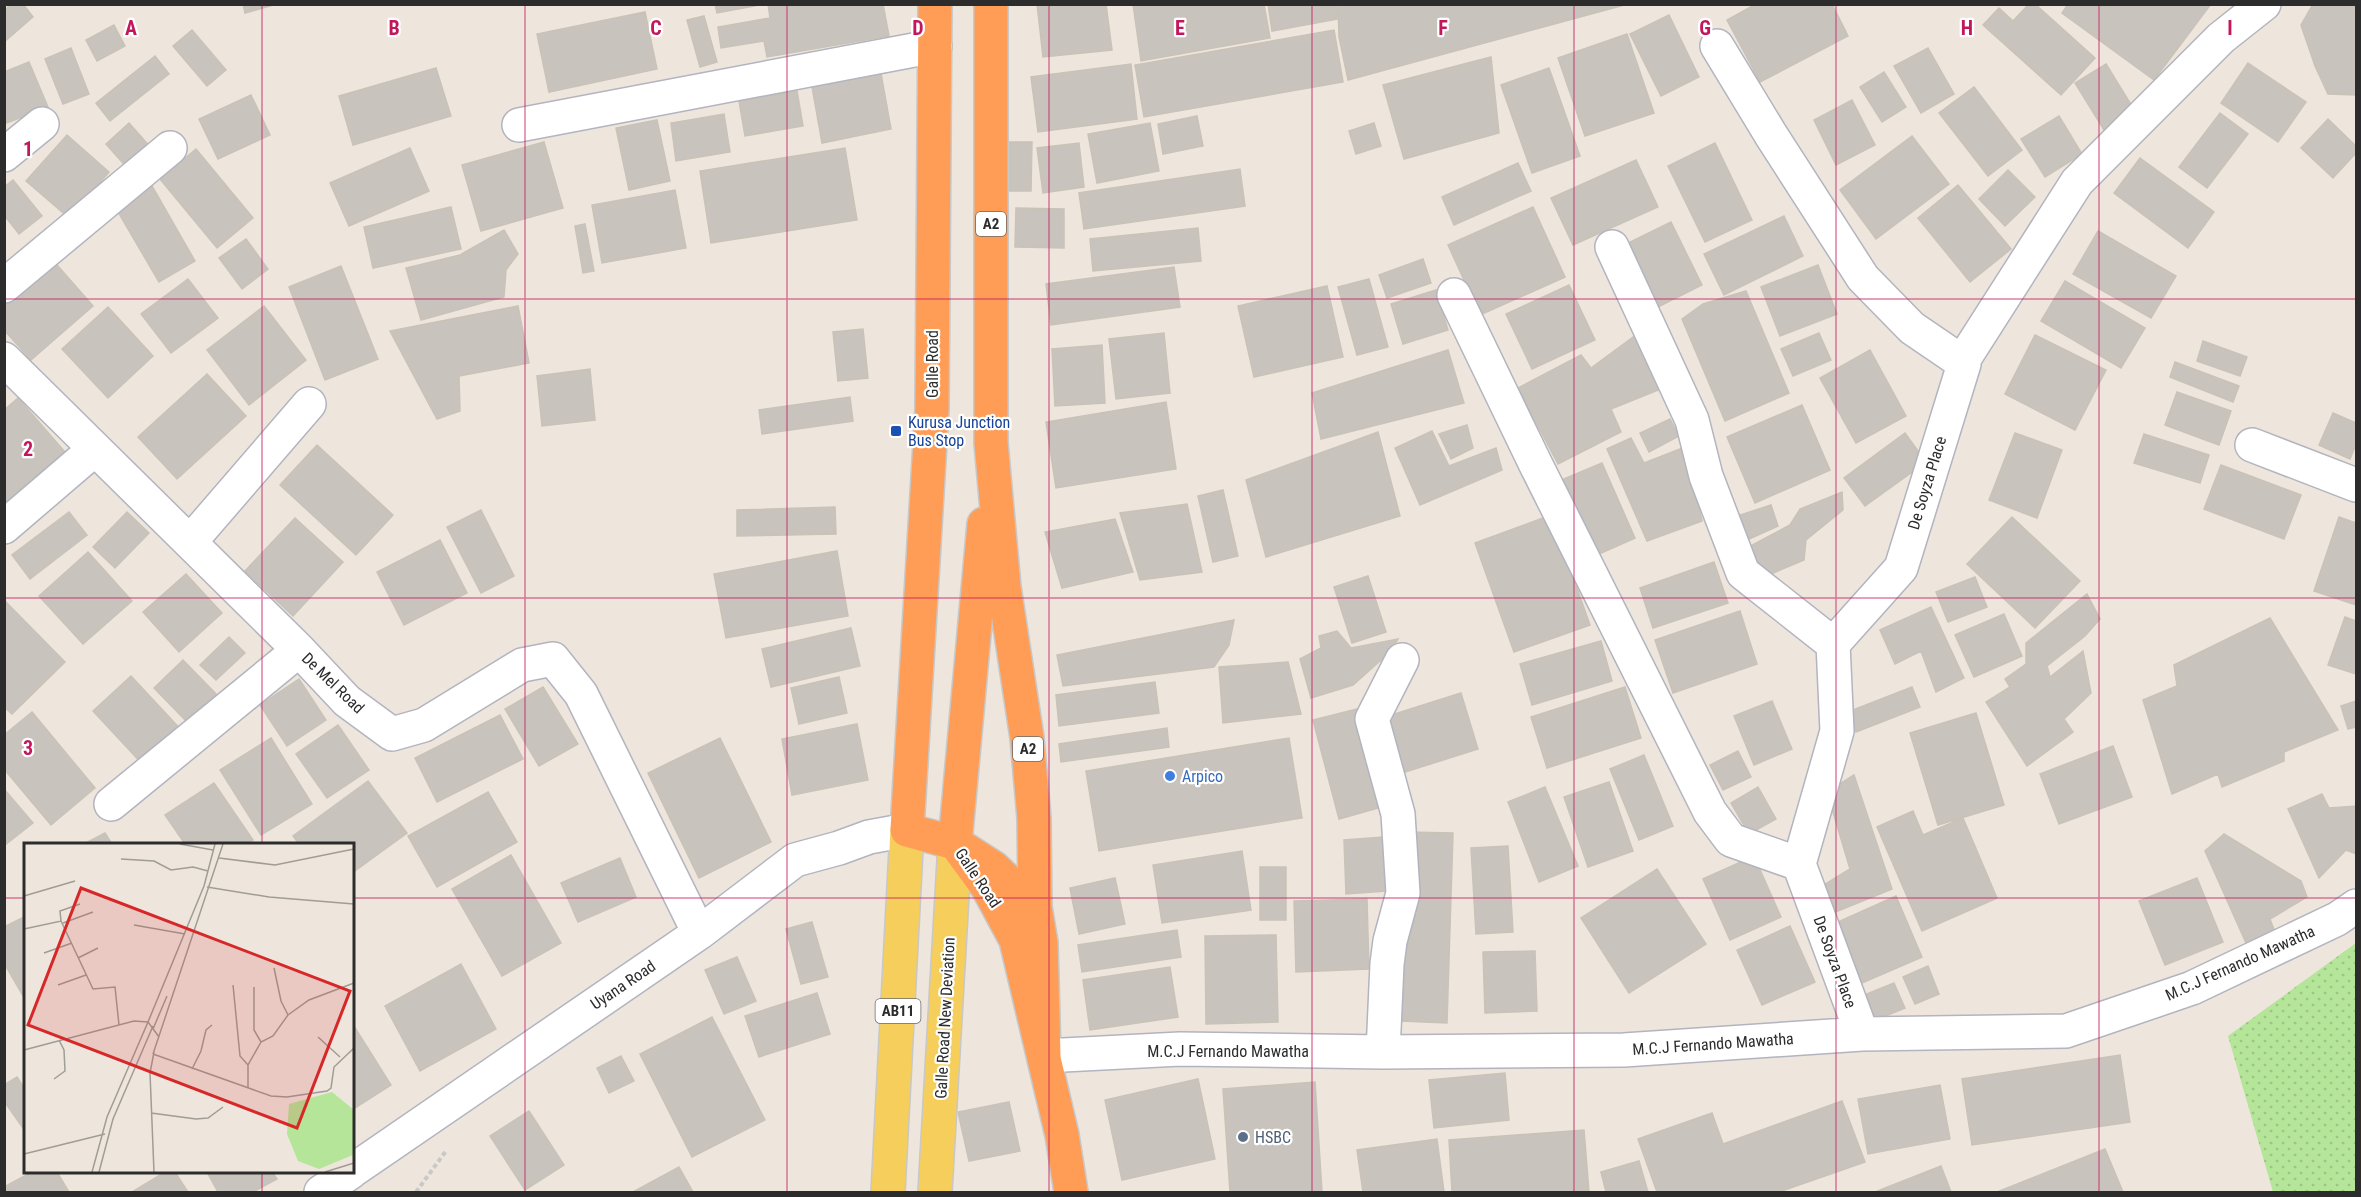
<svg xmlns="http://www.w3.org/2000/svg" width="2361" height="1197" viewBox="0 0 2361 1197" font-family="'Roboto Condensed',sans-serif">
<style>
.grass{fill:url(#grass-dots)}
.building{fill:#c9c3bd;stroke:#c9c2b7;stroke-width:1.5}
.lines{fill:none;stroke-linecap:round;stroke-linejoin:round}
.minor-casing{stroke:#b2b4bf;stroke-width:36}
.major-casing{stroke:#c8c8c8;stroke-width:36}
.highway-casing{stroke:#c8c8c8;stroke-width:36}
.path{stroke:#c8c8c8;stroke-width:4;stroke-dasharray:4.5 3;stroke-linecap:butt}
.minor{stroke:#fff;stroke-width:33}
.major{stroke:#f5ce5b;stroke-width:33}
.highway{stroke:#ff9d57;stroke-width:33}
.grid{fill:none;stroke:#c2185b;stroke-width:1.5;stroke-opacity:0.55}
.transit-dot{fill:#1a4fb4;stroke:#fff;stroke-width:2}
.shop-dot{fill:#3f7fe0;stroke:#fff;stroke-width:2}
.service-dot{fill:#5c6f8a;stroke:#fff;stroke-width:2}
.labels{text-anchor:middle;dominant-baseline:central;stroke-width:4.5;stroke-linejoin:round;paint-order:stroke}
.shield{fill:#fff;stroke:#6b6b6b;stroke-width:1.5}
.shield-label{font-size:15px;font-weight:bold;fill:#2c2c2c}
.street-label{font-size:16px;fill:#2c2c2c;stroke:#fff}
.transit-label{font-size:16px;fill:#164399;stroke:#fff;text-anchor:start}
.shop-label{font-size:16px;fill:#366cbe;stroke:#fff;text-anchor:start}
.service-label{font-size:16px;fill:#4e5e75;stroke:#fff;text-anchor:start}
.inset-road{fill:none;stroke:#a09c96;stroke-width:1.5}
.view{fill:#d62828;fill-opacity:0.15;stroke:#d62828;stroke-width:3}
.inset-edge{fill:none;stroke:#2c2c2c;stroke-width:3}
.grid-label{font-size:20px;text-anchor:middle;font-weight:bold;fill:#c2185b;stroke:#fff;stroke-width:4.5;stroke-linejoin:round;paint-order:stroke}
</style>
<defs>
<pattern id="grass-dots" width="8" height="8" patternUnits="userSpaceOnUse" patternTransform="scale(1.5)"><rect width="8" height="8" fill="#b4e599"/><path d="M2 2h.1M6 6h.1" fill="none" stroke="#9bc584" stroke-width="1.8" stroke-linecap="round"/></pattern>
</defs>
<rect width="100%" height="100%" fill="#eee6dd"/>
<path class="grass" d="M2356,943V1192H2273L2228,1036Z"/>
<path class="building" d="M11,4H23L33,17L4,42V11Z
M243,4H277L245,13Z
M715,4H755V6L717,13Z
M768,4H883L889,36L767,57L764,41L721,48L718,27L770,18Z
M1037,4H1106L1112,50L1043,57Z
M1133,4H1264L1270,38L1141,61Z
M1268,4H1336L1338,19L1272,31Z
M1338,4H1628L1348,80L1339,37Z
M1756,4H1832L1848,36L1760,82L1727,20Z
M2029,4H2035L2095,58L2061,95L1983,25L1999,8L2013,21Z
M2068,4H2211L2154,80L2062,13Z
M2313,4H2356V95L2328,94L2315,66L2301,25Z
M645,12L657,69L549,92L537,34Z
M1669,15L1699,77L1661,96L1630,34Z
M704,16L717,62L700,67L687,20Z
M114,25L125,46L97,61L86,40Z
M192,30L226,70L207,86L173,46Z
M1334,30L1343,82L1144,117L1135,65Z
M1627,34L1654,113L1585,136L1558,58Z
M71,48L89,94L63,104L45,59Z
M1928,48L1954,94L1921,113L1894,66Z
M155,56L169,74L110,121L96,103Z
M1491,57L1499,133L1404,159L1383,85Z
M29,62L48,107L4,124V72Z
M2248,63L2306,102L2278,142L2221,103Z
M1131,64L1137,119L1038,132L1031,77Z
M2106,64L2135,111L2104,130L2075,83Z
M436,68L451,116L353,145L339,96Z
M880,68L891,129L822,143L811,81Z
M1549,68L1580,156L1532,173L1501,85Z
M1884,72L1906,107L1882,122L1860,87Z
M1974,87L2022,150L1988,176L1939,113Z
M797,91L803,126L745,136L739,101Z
M251,95L270,135L218,159L199,119Z
M1852,100L1875,145L1836,165L1814,120Z
M2220,113L2248,134L2207,188L2179,167Z
M724,114L730,152L676,161L671,123Z
M1197,116L1203,146L1163,154L1158,124Z
M2059,116L2082,154L2045,177L2021,139Z
M2328,119L2356,146V153L2333,178L2301,148Z
M657,120L670,181L629,190L616,128Z
M129,123L152,149L129,170L106,144Z
M1150,123L1159,171L1097,183L1088,134Z
M1374,123L1381,146L1356,154L1349,131Z
M67,135L109,172L69,218L26,181Z
M1912,136L1949,184L1876,239L1840,190Z
M544,142L563,208L481,231L462,165Z
M1006,142H1032L1031,191H1005Z
M1079,143L1084,187L1043,193L1037,148Z
M1715,143L1752,220L1705,242L1668,166Z
M410,148L429,191L349,226L330,183Z
M845,148L857,220L711,243L700,171Z
M196,149L253,218L217,248L160,179Z
M2140,158L2214,212L2188,248L2114,193Z
M1636,160L1658,207L1573,245L1551,198Z
M1518,163L1531,191L1454,225L1442,197Z
M1240,169L1245,206L1084,229L1079,193Z
M2008,170L2035,197L2005,226L1979,199Z
M13,180L42,216L19,234L4,215V187Z
M151,184L195,261L159,282L114,205Z
M1958,185L2011,249L1970,282L1918,218Z
M675,190L686,248L602,263L592,205Z
M451,207L461,249L373,268L364,227Z
M1533,207L1565,277L1480,315L1448,245Z
M1016,208L1064,209V248L1015,247Z
M1784,216L1803,256L1724,295L1704,254Z
M1671,222L1702,285L1658,307L1626,244Z
M585,224L594,271L583,273L575,226Z
M1198,228L1201,261L1093,271L1090,239Z
M504,230L518,254L506,270L504,297L421,320L406,268L460,255Z
M2098,231L2176,276L2151,318L2073,274Z
M246,239L268,269L242,289L219,258Z
M50,257L93,306L31,360L4,330V296Z
M1423,259L1431,283L1387,298L1379,275Z
M1818,265L1837,314L1780,336L1761,287Z
M341,266L378,359L325,380L289,287Z
M1174,267L1180,307L1051,325L1046,284Z
M188,279L218,318L171,353L141,314Z
M1369,279L1388,347L1357,355L1338,287Z
M2065,281L2145,328L2121,368L2041,321Z
M1569,285L1595,340L1532,369L1506,314Z
M1327,286L1343,357L1254,377L1238,306Z
M1436,290L1448,330L1403,344L1391,304Z
M1746,291L1789,393L1725,421L1682,319L1703,304Z
M264,306L306,360L249,405L207,350Z
M518,306L529,363L459,376L460,411L437,419L390,331Z
M108,307L153,356L108,398L62,349Z
M863,329L868,378L838,381L833,332Z
M1640,332L1663,388L1611,409L1621,432L1558,464L1518,388L1581,355L1591,368Z
M1164,333L1170,393L1116,399L1109,339Z
M1819,333L1831,360L1793,376L1781,349Z
M2035,335L2106,370L2075,430L2005,394Z
M2203,341L2247,357L2240,376L2197,361Z
M1102,345L1105,403L1055,406L1052,349Z
M1448,350L1464,403L1321,439L1312,393Z
M1870,350L1906,416L1856,443L1820,378Z
M2175,362L2239,386L2233,402L2170,377Z
M590,369L595,420L542,426L537,376Z
M207,374L246,416L177,479L138,437Z
M2177,392L2231,411L2219,445L2165,425Z
M850,397L853,421L762,434L759,410Z
M18,398L71,459L4,516V410Z
M1166,402L1176,469L1056,488L1046,422Z
M1802,405L1830,470L1755,503L1727,437Z
M2333,413L2356,423V444L2350,459L2319,445Z
M1670,419L1679,436L1649,452L1640,433Z
M1467,425L1473,448L1451,459L1439,434Z
M1432,431L1449,466L1496,448L1502,470L1420,505L1395,448Z
M1378,432L1400,516L1266,557L1246,480Z
M1905,433L1926,462L1865,506L1844,478Z
M2015,433L2062,450L2037,518L1989,500Z
M2144,434L2209,455L2200,483L2134,463Z
M1631,438L1644,463L1685,447L1702,521L1647,541L1607,449Z
M317,445L393,515L356,555L280,485Z
M1602,463L1635,538L1590,558L1557,482Z
M2221,465L2301,495L2284,539L2204,509Z
M1223,490L1238,556L1213,562L1198,496Z
M1842,492L1843,510L1806,540L1804,560L1759,579L1741,551L1790,525L1800,509Z
M1187,504L1202,572L1140,580L1120,513Z
M1771,505L1778,526L1736,545L1728,519Z
M835,507L836,534L737,536V510Z
M481,510L514,576L481,593L447,527Z
M69,512L87,535L30,579L12,555Z
M127,512L149,533L115,568L93,547Z
M1551,515L1590,625L1514,652L1475,543Z
M2012,517L2080,581L2035,628L1967,564Z
M2339,517L2356,523V605L2314,591Z
M295,518L343,562L293,616L245,571Z
M1115,519L1133,572L1062,588L1045,532Z
M440,540L467,593L404,625L377,572Z
M837,551L848,616L726,638L714,574Z
M88,552L132,601L83,644L39,596Z
M1714,562L1728,603L1653,628L1640,588Z
M186,574L222,613L179,652L143,612Z
M1368,576L1386,632L1352,643L1334,587Z
M1975,577L1987,607L1948,622L1936,592Z
M2087,594L2100,619L2085,636L2047,666L2050,677L2083,651L2091,693L2064,719L2073,732L2027,766L1986,702L2010,687L2005,679L2026,664V643Z
M4,600L65,662L12,714L4,707Z
M1931,607L1964,678L1936,692L1921,651L1895,664L1880,630Z
M1740,611L1757,664L1673,693L1655,640Z
M2004,614L2022,656L1974,677L1955,635Z
M2345,617L2356,621V674L2328,665Z
M2270,618L2338,730L2284,752V761L2222,787L2218,774L2172,794L2143,700L2177,686L2174,665Z
M1234,620L1229,645L1214,667L1063,686L1057,655Z
M851,628L860,666L771,687L762,649Z
M1337,631L1351,648L1398,639L1390,652L1353,685L1311,698L1300,659L1321,648L1319,636Z
M229,637L245,653L216,680L200,665Z
M1601,641L1612,681L1532,705L1520,664Z
M183,660L218,696L189,724L154,688Z
M1288,662L1301,714L1223,723L1219,667Z
M131,676L184,733L146,768L93,711Z
M839,677L847,713L799,724L791,688Z
M299,679L326,720L287,746L260,705Z
M1155,682L1159,713L1059,726L1056,695Z
M543,687L578,744L539,766L505,709Z
M1625,687L1641,738L1547,768L1531,717Z
M1912,687L1920,707L1856,732L1848,712Z
M1461,693L1478,749L1402,773L1385,717Z
M1772,701L1792,749L1754,765L1734,716Z
M2356,701V727L2348,729L2341,706Z
M1357,709L1382,807L1339,819L1313,720Z
M32,712L95,788L51,825L4,769V735Z
M1976,713L2004,805L1938,825L1910,733Z
M500,715L523,759L437,802L415,758Z
M857,724L868,780L792,795L782,739Z
M338,725L369,770L327,798L296,754Z
M1167,728L1169,747L1061,762L1059,744Z
M271,738L312,804L261,835L220,770Z
M720,738L771,842L699,878L648,773Z
M1289,738L1302,818L1099,851L1086,771Z
M2113,746L2132,797L2059,824L2040,774Z
M1738,751L1751,777L1723,790L1710,765Z
M1644,755L1673,826L1639,840L1610,769Z
M1854,775L1892,889L1833,913L1822,886L1850,869L1827,792Z
M368,781L407,833L352,873V844H299L293,836Z
M1609,782L1633,851L1588,867L1564,797Z
M214,783L253,840L246,844H185L165,815Z
M1545,787L1578,866L1539,882L1508,802Z
M1758,787L1776,819L1749,834L1731,803Z
M4,789L33,823L5,845H4Z
M488,792L517,842L437,887L408,836Z
M2322,794L2329,808L2356,806V854L2346,850L2319,878L2288,809Z
M1913,811L1923,835L1963,818L1997,898L1922,931L1877,827Z
M1406,832L1453,833L1447,1023L1401,1021Z
M105,833L112,844H84Z
M2224,834L2301,881L2307,897L2270,919L2276,935L2250,952L2205,851Z
M1383,837L1386,891L1346,894L1344,840Z
M1508,846L1513,932L1476,934L1471,848Z
M1242,851L1251,910L1162,923L1153,865Z
M511,855L561,943L502,976L452,889Z
M1754,856L1781,917L1730,940L1703,879Z
M620,858L636,897L578,922L561,883Z
M1260,867H1286V920H1260Z
M1657,869L1706,944L1629,993L1581,918Z
M1115,878L1125,924L1079,934L1070,888Z
M2197,878L2223,942L2165,965L2139,901Z
M1896,896L1922,957L1862,983L1836,923Z
M1367,899L1369,969L1296,972L1294,901Z
M26,916V1001L4,963V927Z
M812,922L828,977L801,984L786,929Z
M1790,926L1815,982L1762,1005L1737,950Z
M1177,930L1181,957L1082,972L1078,945Z
M1276,935L1278,1022L1206,1024L1205,936Z
M1535,951L1537,1011L1485,1013L1483,952Z
M737,957L756,1001L724,1014L705,970Z
M461,964L496,1029L420,1071L385,1006Z
M1928,966L1939,994L1915,1004L1903,977Z
M1170,967L1178,1017L1090,1030L1083,980Z
M1894,983L1905,1008L1866,1024L1857,998Z
M817,993L830,1034L759,1057L745,1016Z
M712,1017L765,1120L692,1157L640,1054Z
M352,1023L391,1085L352,1110Z
M2120,1055L2130,1122L1972,1145L1962,1079Z
M621,1056L634,1081L609,1093L597,1068Z
M1505,1073L1509,1120L1434,1128L1429,1080Z
M17,1077L26,1091V1127L23,1128L4,1101V1085Z
M1198,1079L1215,1159L1122,1180L1105,1100Z
M1315,1082L1322,1192H1230L1223,1089Z
M1940,1085L1950,1139L1868,1154L1858,1099Z
M1842,1101L1865,1162L1779,1192H1657L1638,1139L1712,1113L1723,1144Z
M1009,1102L1020,1151L969,1161L958,1112Z
M529,1111L564,1165L525,1190L490,1136Z
M1584,1130L1589,1192H1452L1449,1140Z
M1437,1139L1444,1192H1363L1357,1150Z
M2105,1149L2123,1192H1997Z
M1639,1161L1648,1192H1606L1601,1172Z
M1941,1166L1951,1192H1875Z
M679,1167L693,1192H633Z
M32,1172H57L69,1192H4V1187Z
M165,1172H175L188,1192H132Z
M207,1172H272L277,1179L253,1192H218Z"/>
<g class="lines">
<g class="minor-casing">
<path id="minor" d="M1717,46L1771,135L1863,278L1912,328L1962,362
M519,125L935,46
M4,155L42,124
M1612,247L1692,420L1706,476L1743,573L1833,644
M4,286L170,148
M1454,295L1536,465L1710,812L1731,840L1799,864
M4,359L299,650L347,701L392,734L424,725L522,665L553,659L581,694L699,933
M2252,445L2356,485
M4,527L95,449
M190,542L309,404
M111,804L299,650
M1862,1034L1799,864L1837,731L1833,644L1901,568L1964,364L1962,362L2077,182L2221,38L2264,4
M1383,1052L1387,964L1390,941L1403,893L1398,814L1372,719L1402,660
M1044,1056L1180,1049L1383,1052L1624,1050L1862,1034L2066,1031L2192,988L2337,919L2356,906
M352,1171L699,933L795,860L839,848L869,837L907,830
M321,1192L351,1172"/>
</g>
<g class="major-casing">
<path id="major" d="M888,1192L907,830
M935,1192L955,843"/>
</g>
<g class="highway-casing">
<path id="highway" d="M935,4L932,409L907,830L955,843L994,868L1035,907
M991,4V443L1004,587L1027,738L1034,818L1035,907L1041,943L1044,1056
M984,524L955,843L988,888L1016,940L1062,1135L1071,1192"/>
</g>
<path class="path" d="M416,1192L446,1151"/>
<use href="#minor" class="minor"/>
<use href="#major" class="major"/>
<use href="#highway" class="highway"/>
</g>
<path class="grid" d="M262,4V844M525,4V1192M787,4V1192M1049,4V1192M1312,4V1192M1574,4V1192M1836,4V1192M2099,4V1192M4,299H2356M4,598H2356M4,898H26M352,898H2356M262,1172V1192"/>
<rect class="transit-dot" x="890" y="425" width="12" height="12" rx="3"/>
<circle class="shop-dot" cx="1170" cy="776" r="6"/>
<circle class="service-dot" cx="1243" cy="1137" r="6"/>
<g class="labels">
<g class="shield">
<rect x="976" y="212" width="30" height="24" rx="4.5"/>
<rect x="1013" y="737" width="30" height="24" rx="4.5"/>
<rect x="875.5" y="999" width="45" height="24" rx="4.5"/>
</g>
<g class="shield-label">
<text x="991" y="224">A2</text>
<text x="1028" y="749">A2</text>
<text x="898" y="1011">AB11</text>
</g>
<g class="street-label">
<text transform="translate(932 364) rotate(-90)">Galle Road</text>
<text transform="translate(1927 483) rotate(-73)">De Soyza Place</text>
<text transform="translate(333 683) rotate(44)">De Mel Road</text>
<text transform="translate(978 878) rotate(56)">Galle Road</text>
<text transform="translate(1835 962) rotate(70)">De Soyza Place</text>
<text transform="translate(2240 963) rotate(-24)">M.C.J Fernando Mawatha</text>
<text transform="translate(623 985) rotate(-34)">Uyana Road</text>
<text transform="translate(945 1018) rotate(-87)">Galle Road New Deviation</text>
<text transform="translate(1713 1044) rotate(-4)">M.C.J Fernando Mawatha</text>
<text x="1228" y="1051">M.C.J Fernando Mawatha</text>
</g>
<g class="transit-label">
<text x="908" y="422">Kurusa Junction<tspan x="908" dy="18">Bus Stop</tspan></text>
</g>
<g class="shop-label">
<text x="1182" y="776">Arpico</text>
</g>
<g class="service-label">
<text x="1255" y="1137">HSBC</text>
</g>
</g>
<g transform="translate(24 843)">
<rect width="330" height="330" fill="#eee6dd"/>
<path d="M308,249L330,267L329,312L295,326L274,318L263,291L265,261Z" fill="#b4e599"/>
<path class="inset-road" d="M156,1L189,7M195,15L251,22L330,6M97,16L130,18L147,27L169,24L184,28M183,44L245,54L330,61M0,53L51,38M37,78L36,68L56,61M39,80L69,69M110,82L161,91M0,86L37,78L69,146L91,144L95,182M20,110L48,100M54,115L74,105M250,125L257,158L264,172M34,142L62,132M209,142L216,213L224,222M230,144V187L237,199M129,186L143,153M135,194L124,179L180,43L191,1M294,194L316,214M0,207L110,178L124,179M130,209L126,230L130,329M129,211L247,253L263,254L303,248L307,245L310,224L330,205M129,211L199,1M168,226L177,208L182,187L188,182M30,236L41,228L40,207L35,197M224,245V222L237,199L249,193L264,172L285,157L330,140M127,270L172,276L184,275L199,264M0,311L81,291M68,329L83,274L124,179M75,329L89,276L129,183M301,329L330,320"/>
<path class="view" d="M57,45L326,148L273,285L4,182Z"/>
<rect width="330" height="330" class="inset-edge"/>
</g>
<g class="grid-label">
<text x="131" y="35">A</text>
<text x="394" y="35">B</text>
<text x="656" y="35">C</text>
<text x="918" y="35">D</text>
<text x="1180" y="35">E</text>
<text x="1443" y="35">F</text>
<text x="1705" y="35">G</text>
<text x="1967" y="35">H</text>
<text x="2230" y="35">I</text>
<text x="28" y="156">1</text>
<text x="28" y="456">2</text>
<text x="28" y="755">3</text>
</g>
<rect width="2361" height="1197" fill="none" stroke="#2c2c2c" stroke-width="12"/>
</svg>
